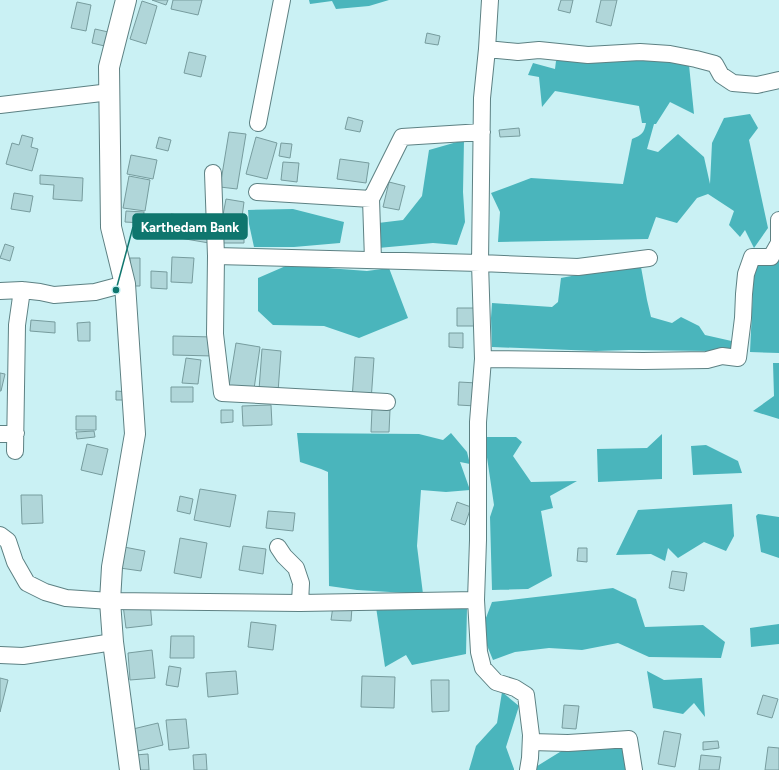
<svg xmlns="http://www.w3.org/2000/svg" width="779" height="770" viewBox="0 0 779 770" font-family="Figtree,sans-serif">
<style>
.water{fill:#4ab5bc}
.building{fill:#b0d6d9;stroke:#779c9e}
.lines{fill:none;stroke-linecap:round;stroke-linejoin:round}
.minor-casing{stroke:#5d8183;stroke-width:18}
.major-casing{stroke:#5d8183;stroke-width:22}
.minor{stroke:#fff;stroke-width:16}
.major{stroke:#fff;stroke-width:20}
.leader{fill:none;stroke:#0f766e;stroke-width:1.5}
.callout-dot{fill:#0f766e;stroke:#caf1f4;stroke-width:1.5}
.callout{fill:#0f766e;stroke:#0f766e;stroke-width:1.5}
.callout-label{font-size:13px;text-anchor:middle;font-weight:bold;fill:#fff}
</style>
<rect width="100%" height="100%" fill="#caf1f4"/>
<path class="water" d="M309,0H389L369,6L336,9L332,1L310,4Z
M671,54L689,65L694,114L670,102L656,124H654L647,149L658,152L678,134L704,157L710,184L712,143L724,118L750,114L758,128L749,140L768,228L754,248L745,230L740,237L729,225L734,211L708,194L697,198L677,223L656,217L648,239L498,242L500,212L491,193L531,178L623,184L632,139C642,135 644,133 646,123H642L639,106L555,91L542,107L539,77L528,75L533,63L555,69L556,61Z
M464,140L463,192L465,222L457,245L433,243L378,248V223L403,220L422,196L429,150Z
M293,209L344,222L340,243L294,247H254L249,224L248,210Z
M764,259L779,260V353L750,352L754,268Z
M288,265L367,271L389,268L408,318L359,338L324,326L273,325L258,311V278Z
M641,267L647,300L651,317L672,323L681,317L699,326L705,335L736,342L737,351H710L629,350L596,351L492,347L491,318L492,303L552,307L558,302L561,278L587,273Z
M773,363H779V419L753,411L774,396Z
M297,433L419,434L443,440L451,433L467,452L470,464L460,462L470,490L446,492L421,490L417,546L423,594L357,590L329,586L328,472L321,469L300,462Z
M662,434V479L598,482L597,449L647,448Z
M484,437H516L522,442L513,456L531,482L577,481L550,496L553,508L541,511L552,576L528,589L492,590L490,517L494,505Z
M706,445L738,461L742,473L693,475L691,446Z
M732,504L734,536L726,551L704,542L678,558L668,548L665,561L651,554L616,555L638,510Z
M758,514L779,517V558L761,552L756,516Z
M613,588L636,599L645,627L703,625L725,642L721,658L649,657L618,643L582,650L549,648L515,652L493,660L481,631L492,602Z
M376,607L467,608L466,654L412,665L406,655L385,667Z
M779,624V644L751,647L750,628Z
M647,671L664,680L702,678L705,717L694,703L683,714L653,708Z
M502,692L519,706L506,747L514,769V770H469L476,746L497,723Z
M568,747H628L625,770H534V768Z"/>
<path class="building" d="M152,0H168L166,5Z
M173,0H202L198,15L171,9Z
M561,0H573L570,13L558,10Z
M601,0H617L611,26L596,22Z
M142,1L157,6L146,44L130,39Z
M77,2L91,5L86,31L71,28Z
M95,29L117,34L113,48L92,43Z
M427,33L440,36L438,45L425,43Z
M189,52L206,56L201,77L184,73Z
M348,117L363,121L360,132L345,129Z
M519,128L520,136L500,137L499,130Z
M229,132L246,134L237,189L220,187Z
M22,135L33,138L31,147L38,149L32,171L6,164L12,143L19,145Z
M159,137L171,140L168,151L156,148Z
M256,137L277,143L267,179L246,174Z
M281,143L292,144L290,158L279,156Z
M131,155L157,160L153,179L127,174Z
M340,159L369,163L366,183L337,179Z
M283,162L299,163L297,182L281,180Z
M40,175L83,178L82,201L53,199L54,185L40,184Z
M129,176L150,180L145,211L123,208Z
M389,182L405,186L399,210L383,207Z
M14,193L33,196L30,212L11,209Z
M226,199L244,202L242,217L223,215Z
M126,211L144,212L143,223L125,222Z
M171,214L213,220L209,243L168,236Z
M223,224H244V243H223Z
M5,244L14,247L10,261L0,258Z
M172,257L194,258L192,283L171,282Z
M130,258H140V286H130Z
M151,271L167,272V289L151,288Z
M457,308H477L478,326H457Z
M31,320L55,322V333L30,331Z
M90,322V341H78L77,323Z
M449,333H463V348L449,347Z
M173,336L213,337V356L173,355Z
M236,343L260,347L254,389L229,386Z
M262,349L281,351L278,392L259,390Z
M355,357L374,358L371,401L352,399Z
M186,358L201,360L198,384L182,383Z
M0,373L5,374L1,391H0Z
M459,382L477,383L476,406L458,405Z
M171,387H193V402H171Z
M116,391L130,392L129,400H116Z
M271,405L272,425L243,426L242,406Z
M372,409L390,410L389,432H371Z
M221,410H233V422L221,423Z
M76,416H96V430H76Z
M94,431L95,437L77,439L76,432Z
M87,444L108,449L102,475L81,470Z
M200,489L236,495L230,527L194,520Z
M21,495H42L43,523L22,524Z
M180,496L193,499L190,514L177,511Z
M457,502L471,507L465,525L451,520Z
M268,511L295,513L293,531L266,528Z
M180,538L207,543L201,578L174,573Z
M243,546L266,549L263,574L239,570Z
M124,547L145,551L141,571L120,568Z
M578,548H587V562L577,561Z
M672,571L687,573L684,591L669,588Z
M150,602L152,625L126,628L123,605Z
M333,606L352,607L351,621L331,620Z
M251,622L276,625L273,650L248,647Z
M171,636H194V658H170Z
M152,650L155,678L130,680L128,653Z
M169,666L181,668L178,687L166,685Z
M236,671L238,694L208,697L206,673Z
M362,676L395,677L394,708L361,707Z
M0,678L8,680L0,712Z
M431,680H449V711L432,712Z
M763,695L778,699L772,718L757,714Z
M564,705L579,706L576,729L562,728Z
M186,719L189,748L169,750L166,720Z
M158,723L163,745L138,751L133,729Z
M664,731L681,734L675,767L658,764Z
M718,741L719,748L703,750V742Z
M768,747L779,748V770H765Z
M148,754L149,770H136L135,755Z
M206,754L207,770H194L193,755Z
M701,755L721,757L719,770H699Z"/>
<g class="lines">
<g class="minor-casing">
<path id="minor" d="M490,0L487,49L482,98L480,263L483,359L643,361L707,360L722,356L738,358L743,318L744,294L746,274L752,257H771L779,243V220
M487,49L518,52L539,50L588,55L640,52L670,54L696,59L715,64L721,75L733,83L757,85L779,80
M0,105L110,92
M258,123L282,0
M213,173L216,256L480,263L578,267L649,258
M257,192L371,199
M216,256L215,334L222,393L387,402
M373,260L371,199L402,137L482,132
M0,291L22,290L40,292L54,295L67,294L95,292L125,284
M0,434L16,433
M15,451L17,325L22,290
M0,535L8,541L15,562L27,583L45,592L66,598L110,601L300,603L476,600L478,540V422L483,359
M278,547L284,556L296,568L301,583L300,603
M476,600L479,652L483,668L496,682L515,688L526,695L531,735L530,758L528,770
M0,655L23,656L113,642
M531,742L568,743L600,741L629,739L634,770"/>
</g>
<g class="major-casing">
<path id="major" d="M126,0L109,67L111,227L125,284L135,434L112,567L110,601L113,642L130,770"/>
</g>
<use href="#minor" class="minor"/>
<use href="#major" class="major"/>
</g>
<path class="leader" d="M116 290L133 227"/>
<circle class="callout-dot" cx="116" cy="290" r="4"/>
<rect class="callout" x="133" y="214" width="114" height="25" rx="4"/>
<g class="callout-label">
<text x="190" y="232">Karthedam Bank</text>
</g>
</svg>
